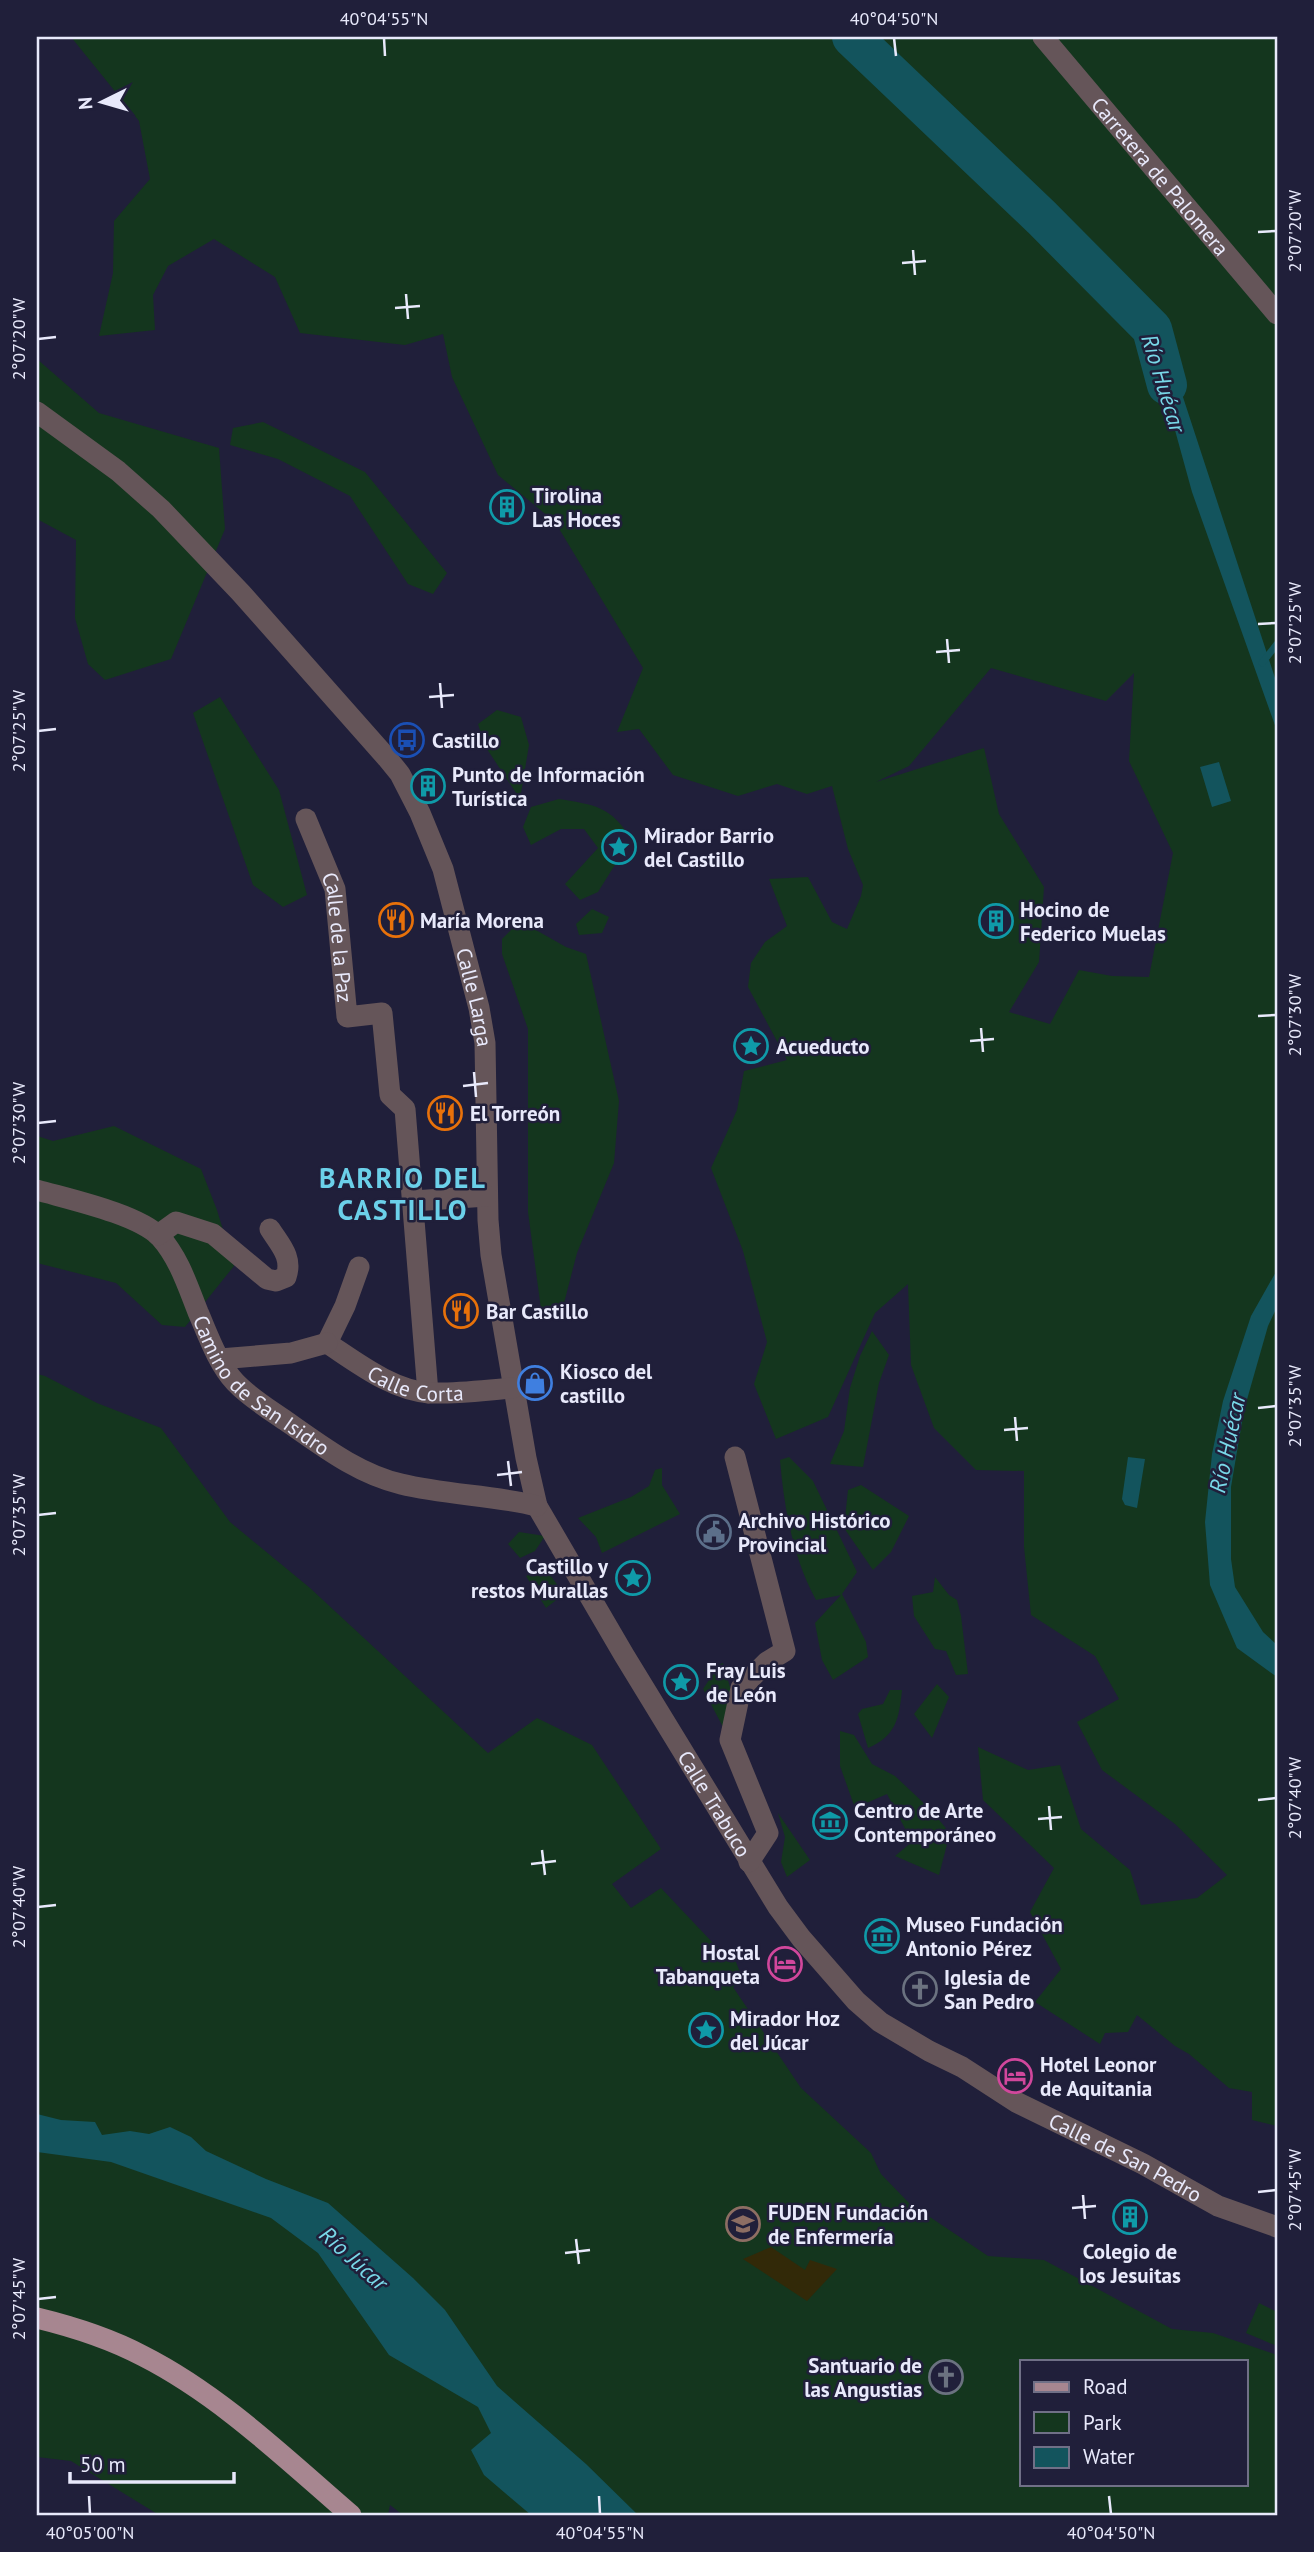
<svg xmlns="http://www.w3.org/2000/svg" width="1314" height="2552" viewBox="0 0 1314 2552" font-family="'PT Sans',sans-serif">
<style>
.green{fill:#14361e;fill-rule:evenodd}
.sand{fill:#322908}
.water{fill:#13545d}
.lines{fill:none;stroke-linecap:round;stroke-linejoin:round}
.stream{stroke:#13545d;stroke-width:7}
.river{stroke:#13545d;stroke-width:40}
.minor{stroke:#655559;stroke-width:21}
.major{stroke:#a78690;stroke-width:21}
.ticks{fill:none;stroke:#e8e9fb;stroke-width:2.5}
.labels{text-anchor:middle;dominant-baseline:central;stroke-width:5;stroke-linejoin:round;paint-order:stroke}
.street-label{font-size:21px;fill:#e8e9fb;stroke:#201f3a}
.poi-label{font-size:21px;font-weight:bold;fill:#e8e9fb;stroke:#201f3a;text-anchor:start}
.water-label{font-size:23px;font-style:italic;fill:#78d8e8;stroke:#201f3a}
.district-label{font-size:28px;font-weight:bold;letter-spacing:2px;fill:#6bd0e9;stroke:#201f3a}
.neatline{fill:none;stroke:#e8e9fb;stroke-width:2.5}
.ticks-label{font-size:18px;text-anchor:middle;fill:#e8e9fb}
</style>
<rect width="100%" height="100%" fill="#201f3a"/>
<path class="green" d="M71,37H1277V2126L1252,2120V2092L1229,2088L1189,2054L1175,2046L1137,2015L1128,2032L1105,2033L1100,2044L1035,2002L1061,1969L1030,1912L1054,1868L983,1800L978,1747L1028,1770L1060,1765L1081,1829L1130,1870L1141,1905L1197,1898L1227,1875L1175,1824L1102,1770L1077,1722L1119,1699L1095,1656L1031,1615L1024,1547V1471L976,1470L934,1428L911,1365L908,1284L875,1313L828,1417L776,1439L754,1384L767,1342L743,1251L711,1168L737,1110L744,1071L787,1060L748,987L751,963L765,942L787,926L769,879L808,877L832,922L847,929L861,896L863,885L848,849L832,786L807,794L777,784L738,796L673,775L639,729L617,732L643,668L555,522L498,475L452,377L443,334L405,345L300,333L275,277L214,239L168,266L153,295L155,330L99,336L113,273L114,221L150,179L139,121ZM991,668L1106,701L1134,673L1129,761L1173,853L1149,977L1112,976L1079,970L1050,1024L1009,1012L1039,962L1044,887L999,814L984,748L876,782L909,766Z
M37,359L99,413L219,448L225,529L171,659L105,680L88,664L75,618L76,540L37,519Z
M263,422L365,472L447,573L433,594L408,584L350,496L278,459L230,445L233,428Z
M220,697L279,790L307,895L283,907L253,885L193,713Z
M497,710L521,717L529,745L520,799L485,746L478,724Z
M559,799C595,805 611,806 631,839L598,892L580,900L565,884L598,848L584,829H561L531,845L523,827L531,807Z
M592,909L609,917L602,933L579,935L576,924Z
M520,921L566,947L586,954L619,1101L614,1163L577,1253L563,1307L541,1309L528,1212V1029L502,954V939Z
M114,1126L201,1169L217,1210L234,1266L185,1327L162,1325L116,1283L37,1263V1136L53,1141Z
M872,1331L889,1355L879,1383L863,1467L830,1464L844,1431L850,1388L860,1356Z
M37,1374L45,1376L97,1403L161,1428L230,1522L310,1588L488,1753L537,1718L592,1745L661,1849L612,1884L631,1908L661,1888L712,1942L736,1962L743,1980L733,1987L801,2088L871,2153L881,2174L909,2203L988,2256L1044,2260L1172,2329L1213,2333L1277,2355V2515H403L390,2505L388,2515H159L71,2461L37,2457ZM1022,2361H1246V2484H1022Z
M789,1457L813,1481L857,1572L842,1594L866,1642L868,1657L833,1680L822,1660L815,1623L841,1595L816,1600C793,1558 784,1508 780,1460Z
M662,1468V1485L680,1514L602,1553L596,1537L578,1518L631,1497L649,1486L655,1470Z
M861,1485L909,1516L891,1552L873,1570L844,1528L848,1490Z
M519,1532L545,1536L535,1551L520,1558L508,1544Z
M545,1568L564,1594L546,1608L526,1576Z
M935,1577L949,1595L957,1600L961,1616L968,1674L956,1675L946,1651L935,1649L914,1616L912,1596L933,1592Z
M723,1663L734,1701L724,1729L703,1689L709,1680L704,1670Z
M937,1684L949,1697L932,1738L914,1714Z
M890,1690H902C899,1719 896,1736 868,1748L858,1714L862,1709L883,1704Z
M840,1731L854,1735L872,1764L895,1776L929,1808L950,1833L939,1875L895,1856L912,1842L887,1794L855,1808L840,1766Z
M778,1813L810,1860L787,1877L781,1862L785,1837Z
M1259,2303L1277,2312V2346L1246,2333Z"/>
<path class="sand" d="M771,2247L805,2270L810,2260L837,2269L807,2301L743,2259Z"/>
<path class="water" d="M1161,330L1277,684V731L1192,492L1148,332Z
M1219,762L1231,801L1212,807L1200,767Z
M1277,1270V1307L1268,1326L1244,1410L1231,1487V1559L1235,1587L1263,1632L1277,1645V1677L1237,1648L1210,1585L1205,1522L1212,1454L1223,1401L1251,1316Z
M1128,1457L1145,1459L1137,1508L1125,1505L1122,1499Z
M37,2114L61,2120L95,2122L102,2135L130,2131L149,2134L170,2127L191,2137L206,2151L266,2179L328,2203L413,2278L445,2310L497,2386L586,2464L638,2515H531L484,2475L471,2450L491,2433L478,2407L389,2355L318,2253L271,2218L111,2162L37,2152Z"/>
<g class="lines">
<path class="stream" d="M1262,663L1277,644"/>
<path class="river" d="M852,37L1042,218L1152,329L1167,385"/>
<g class="minor">
<path id="s1" d="M1043,37L1277,314"/>
<path id="s2" d="M37,412L118,471L161,509L241,593L387,758L400,774L420,813L443,869L479,1008L485,1043L488,1220L491,1255L526,1458L537,1506L624,1655L778,1907L801,1938L856,2001L880,2022L929,2051L962,2067L1016,2102L1143,2164L1218,2206L1277,2227"/>
<path id="s3" d="M306,819L335,889L347,1017L382,1013L390,1095L405,1109L428,1393"/>
<path id="s4" d="M37,1190C68,1199 138,1214 160,1237C179,1258 188,1287 198,1312C208,1335 218,1364 235,1382C250,1398 269,1409 286,1421C322,1446 358,1474 401,1484C446,1495 493,1495 537,1506"/>
<path d="M413,1201L487,1196"/>
<path d="M158,1235L176,1222L213,1234L267,1279L276,1281L286,1277C293,1257 280,1245 270,1229"/>
<path id="s5" d="M327,1343C356,1362 393,1391 430,1393C457,1394 486,1390 513,1388"/>
<path d="M327,1343L345,1306L359,1267"/>
<path d="M220,1359L291,1353L327,1343"/>
<path d="M735,1457L785,1651L767,1662L741,1688L730,1740L768,1833L749,1862"/>
</g>
<path class="major" d="M37,2318C74,2327 109,2338 143,2356C220,2395 286,2459 351,2515"/>
</g>
<path class="ticks" d="M384,38L385,56M894,38L896,56M1258,232L1276,231M913,250L915,275M902,263L926,261M406,294L408,319M395,308L420,306M38,339L56,337M1258,624L1276,623M947,639L949,663M936,652L960,650M440,683L442,708M429,697L454,695M38,731L56,729M1258,1016L1276,1015M981,1028L983,1052M970,1041L994,1039M474,1072L476,1097M463,1086L488,1083M38,1123L56,1121M1258,1408L1276,1406M1015,1417L1017,1441M1004,1430L1028,1428M508,1461L511,1486M497,1475L522,1472M38,1515L56,1513M1258,1800L1276,1798M1049,1806L1051,1830M1038,1819L1062,1817M542,1850L545,1875M531,1864L556,1861M38,1907L56,1905M1258,2192L1276,2190M1083,2195L1085,2219M1072,2208L1096,2206M576,2239L579,2264M565,2253L590,2250M38,2299L56,2297M89,2496L90,2514M599,2496L600,2514M1109,2496L1111,2514"/>
<defs>
<g id="building-ring" transform="scale(1.75)"><circle r="9.5" fill="#201f3a" stroke="#0f9aa8" stroke-width="1.5"/><path d="M-4-6H4V6H1V3H-1V6H-4ZM-2.5-4.3h1.7v1.8h-1.7ZM.8-4.3h1.7v1.8H.8ZM-2.5-1h1.7V.8h-1.7ZM.8-1h1.7V.8H.8Z" fill="#0f9aa8"/></g>
<g id="bus-ring" transform="scale(1.75)"><circle r="9.5" fill="#201f3a" stroke="#1a4fb4" stroke-width="1.5"/><path d="M-5-6H5V4H4V6H2V4H-2V6H-4V4H-5ZM-3.5-4V0h7V-4ZM-3.5 1.2v1.5H-2V1.2ZM2 1.2v1.5H3.5V1.2Z" fill="#1a4fb4"/></g>
<g id="sight-ring" transform="scale(1.75)"><circle r="9.5" fill="#201f3a" stroke="#0f9aa8" stroke-width="1.5"/><path d="M0-6L1.8-2.2L6-1.7L2.9 1.2L3.7 5.4L0 3.3L-3.7 5.4L-2.9 1.2L-6-1.7L-1.8-2.2Z" fill="#0f9aa8"/></g>
<g id="restaurant-ring" transform="scale(1.75)"><circle r="9.5" fill="#201f3a" stroke="#e8710a" stroke-width="1.5"/><path d="M-5-6h1v4h1v-4h1v4h1v-4h1v5L-1.5 .5V6h-2V.5L-5-1ZM5-6V6H3V1.5H1.5Q1.5-4 5-6Z" fill="#e8710a"/></g>
<g id="shop-ring" transform="scale(1.75)"><circle r="9.5" fill="#201f3a" stroke="#3f7fe0" stroke-width="1.5"/><path d="M-5-2.5h2.3a2.7 3.5 0 0 1 5.4 0H5L5.5 6h-11ZM-1.5-2.5h3a1.5 2.3 0 0 0-3 0Z" fill="#3f7fe0"/></g>
<g id="civic-ring" transform="scale(1.75)"><circle r="9.5" fill="#201f3a" stroke="#5c6f8a" stroke-width="1.5"/><path d="M-.6-6.5H3V-4.5H.6V-3L4-1V1h2V6H-6V1h2V-1L-.6-3ZM-1.2 2.5V6h2.4V2.5Z" fill="#5c6f8a"/></g>
<g id="museum-ring" transform="scale(1.75)"><circle r="9.5" fill="#201f3a" stroke="#0f9aa8" stroke-width="1.5"/><path d="M0-6L6-3V-2H-6V-3ZM-5-1h2V3h-2ZM-1-1h2V3h-2ZM3-1h2V3H3ZM-6 4H6V6H-6Z" fill="#0f9aa8"/></g>
<g id="hotel-ring" transform="scale(1.75)"><circle r="9.5" fill="#201f3a" stroke="#d1479c" stroke-width="1.5"/><path d="M-6-4.5h1.5V1H6V5H4.5V3h-9V5H-6ZM-4 0a1.8 1.8 0 1 1 3.6 0ZM.5 0V-2.5h3Q6-2.5 6 0Z" fill="#d1479c"/></g>
<g id="church-ring" transform="scale(1.75)"><circle r="9.5" fill="#201f3a" stroke="#6b7280" stroke-width="1.5"/><path d="M-1.2-6h2.4v3.5h3.3v2.4h-3.3V6h-2.4V-.1h-3.3v-2.4h3.3Z" fill="#6b7280"/></g>
<g id="university-ring" transform="scale(1.75)"><circle r="9.5" fill="#201f3a" stroke="#8d6e63" stroke-width="1.5"/><path d="M0-5L7-2L0 1L-7-2ZM-4 1L0 2.5L4 1V4Q0 6-4 4Z" fill="#8d6e63"/></g>
</defs>
<g fill-rule="evenodd">
<use href="#building-ring" x="507" y="507"/>
<use href="#bus-ring" x="407" y="740"/>
<use href="#building-ring" x="428" y="786"/>
<use href="#sight-ring" x="619" y="847"/>
<use href="#restaurant-ring" x="396" y="920"/>
<use href="#building-ring" x="996" y="921"/>
<use href="#sight-ring" x="751" y="1046"/>
<use href="#restaurant-ring" x="445" y="1113"/>
<use href="#restaurant-ring" x="461" y="1311"/>
<use href="#shop-ring" x="535" y="1383"/>
<use href="#civic-ring" x="714" y="1532"/>
<use href="#sight-ring" x="633" y="1578"/>
<use href="#sight-ring" x="681" y="1682"/>
<use href="#museum-ring" x="830" y="1822"/>
<use href="#museum-ring" x="882" y="1936"/>
<use href="#hotel-ring" x="785" y="1964"/>
<use href="#church-ring" x="920" y="1989"/>
<use href="#sight-ring" x="706" y="2030"/>
<use href="#hotel-ring" x="1015" y="2076"/>
<use href="#building-ring" x="1130" y="2217"/>
<use href="#university-ring" x="743" y="2224"/>
<use href="#church-ring" x="946" y="2377"/>
</g>
<g class="labels">
<g class="street-label">
<text stroke="none"><textPath href="#s1" startOffset="182">Carretera de Palomera</textPath></text>
<text stroke="none"><textPath href="#s3" startOffset="124">Calle de la Paz</textPath></text>
<text stroke="none"><textPath href="#s2" startOffset="751">Calle Larga</textPath></text>
<text stroke="none"><textPath href="#s5" startOffset="100">Calle Corta</textPath></text>
<text stroke="none"><textPath href="#s4" startOffset="317">Camino de San Isidro</textPath></text>
<text stroke="none"><textPath href="#s2" startOffset="1612">Calle Trabuco</textPath></text>
<text stroke="none"><textPath href="#s2" startOffset="2168">Calle de San Pedro</textPath></text>
</g>
<g class="poi-label">
<text x="532" y="495">Tirolina<tspan x="532" dy="24">Las Hoces</tspan></text>
<text x="432" y="740">Castillo</text>
<text x="452" y="774">Punto de Información<tspan x="452" dy="24">Turística</tspan></text>
<text x="644" y="835">Mirador Barrio<tspan x="644" dy="24">del Castillo</tspan></text>
<text x="1020" y="909">Hocino de<tspan x="1020" dy="24">Federico Muelas</tspan></text>
<text x="420" y="920">María Morena</text>
<text x="776" y="1046">Acueducto</text>
<text x="470" y="1113">El Torreón</text>
<text x="486" y="1311">Bar Castillo</text>
<text x="560" y="1371">Kiosco del<tspan x="560" dy="24">castillo</tspan></text>
<text x="738" y="1520">Archivo Histórico<tspan x="738" dy="24">Provincial</tspan></text>
<text x="608" y="1566" text-anchor="end">Castillo y<tspan x="608" dy="24">restos Murallas</tspan></text>
<text x="706" y="1670">Fray Luis<tspan x="706" dy="24">de León</tspan></text>
<text x="854" y="1810">Centro de Arte<tspan x="854" dy="24">Contemporáneo</tspan></text>
<text x="906" y="1924">Museo Fundación<tspan x="906" dy="24">Antonio Pérez</tspan></text>
<text x="760" y="1952" text-anchor="end">Hostal<tspan x="760" dy="24">Tabanqueta</tspan></text>
<text x="944" y="1977">Iglesia de<tspan x="944" dy="24">San Pedro</tspan></text>
<text x="730" y="2018">Mirador Hoz<tspan x="730" dy="24">del Júcar</tspan></text>
<text x="1040" y="2064">Hotel Leonor<tspan x="1040" dy="24">de Aquitania</tspan></text>
<text x="768" y="2212">FUDEN Fundación<tspan x="768" dy="24">de Enfermería</tspan></text>
<text x="1130" y="2251" text-anchor="middle">Colegio de<tspan x="1130" dy="24">los Jesuitas</tspan></text>
<text x="922" y="2365" text-anchor="end">Santuario de<tspan x="922" dy="24">las Angustias</tspan></text>
</g>
<g class="water-label">
<text transform="translate(1164 383) rotate(73)">Río Huécar</text>
<text transform="translate(1227 1443) rotate(-78)">Río Huécar</text>
<text transform="translate(354 2258) rotate(42)">Río Júcar</text>
</g>
<g class="district-label">
<text x="403" y="1177">BARRIO DEL<tspan x="403" dy="32">CASTILLO</tspan></text>
</g>
</g>
<rect width="1314" height="2552" fill="none" stroke="#201f3a" stroke-width="77"/>
<rect x="1020" y="2360" width="228" height="126" fill="#201f3a" stroke="#707087" stroke-width="2"/>
<rect x="1034" y="2382" width="35" height="10" fill="#a78690" stroke="#707087" stroke-width="2"/>
<text x="1083" y="2394" font-size="21" fill="#e8e9fb">Road</text>
<rect x="1034" y="2412" width="35" height="21" fill="#14361e" stroke="#707087" stroke-width="2"/>
<text x="1083" y="2430" font-size="21" fill="#e8e9fb">Park</text>
<rect x="1034" y="2447" width="35" height="21" fill="#13545d" stroke="#707087" stroke-width="2"/>
<text x="1083" y="2464" font-size="21" fill="#e8e9fb">Water</text>
<g transform="translate(102 102) rotate(265)" stroke="#201f3a" stroke-width="5" paint-order="stroke">
<path d="M0-5L12 26L0 18L-12 26Z" fill="#e8e9fb"/>
<text y="-10" font-size="19" font-weight="bold" text-anchor="middle" fill="#e8e9fb">N</text>
</g>
<path d="M70 2472v10h164v-10" fill="none" stroke="#e8e9fb" stroke-width="3.5"/>
<text x="80" y="2472" font-size="21" fill="#e8e9fb" stroke="#201f3a" stroke-width="5" paint-order="stroke">50 m</text>
<rect x="38" y="38" width="1238" height="2476" class="neatline"/>
<g class="ticks-label">
<text x="384" y="25">40°04'55"N</text>
<text x="894" y="25">40°04'50"N</text>
<text transform="translate(1295 231) rotate(-90)" y="6">2°07'20"W</text>
<text transform="translate(19 339) rotate(-90)" y="6">2°07'20"W</text>
<text transform="translate(1295 623) rotate(-90)" y="6">2°07'25"W</text>
<text transform="translate(19 731) rotate(-90)" y="6">2°07'25"W</text>
<text transform="translate(1295 1015) rotate(-90)" y="6">2°07'30"W</text>
<text transform="translate(19 1123) rotate(-90)" y="6">2°07'30"W</text>
<text transform="translate(1295 1406) rotate(-90)" y="6">2°07'35"W</text>
<text transform="translate(19 1515) rotate(-90)" y="6">2°07'35"W</text>
<text transform="translate(1295 1798) rotate(-90)" y="6">2°07'40"W</text>
<text transform="translate(19 1907) rotate(-90)" y="6">2°07'40"W</text>
<text transform="translate(1295 2190) rotate(-90)" y="6">2°07'45"W</text>
<text transform="translate(19 2299) rotate(-90)" y="6">2°07'45"W</text>
<text x="90" y="2539">40°05'00"N</text>
<text x="600" y="2539">40°04'55"N</text>
<text x="1111" y="2539">40°04'50"N</text>
</g>
</svg>
